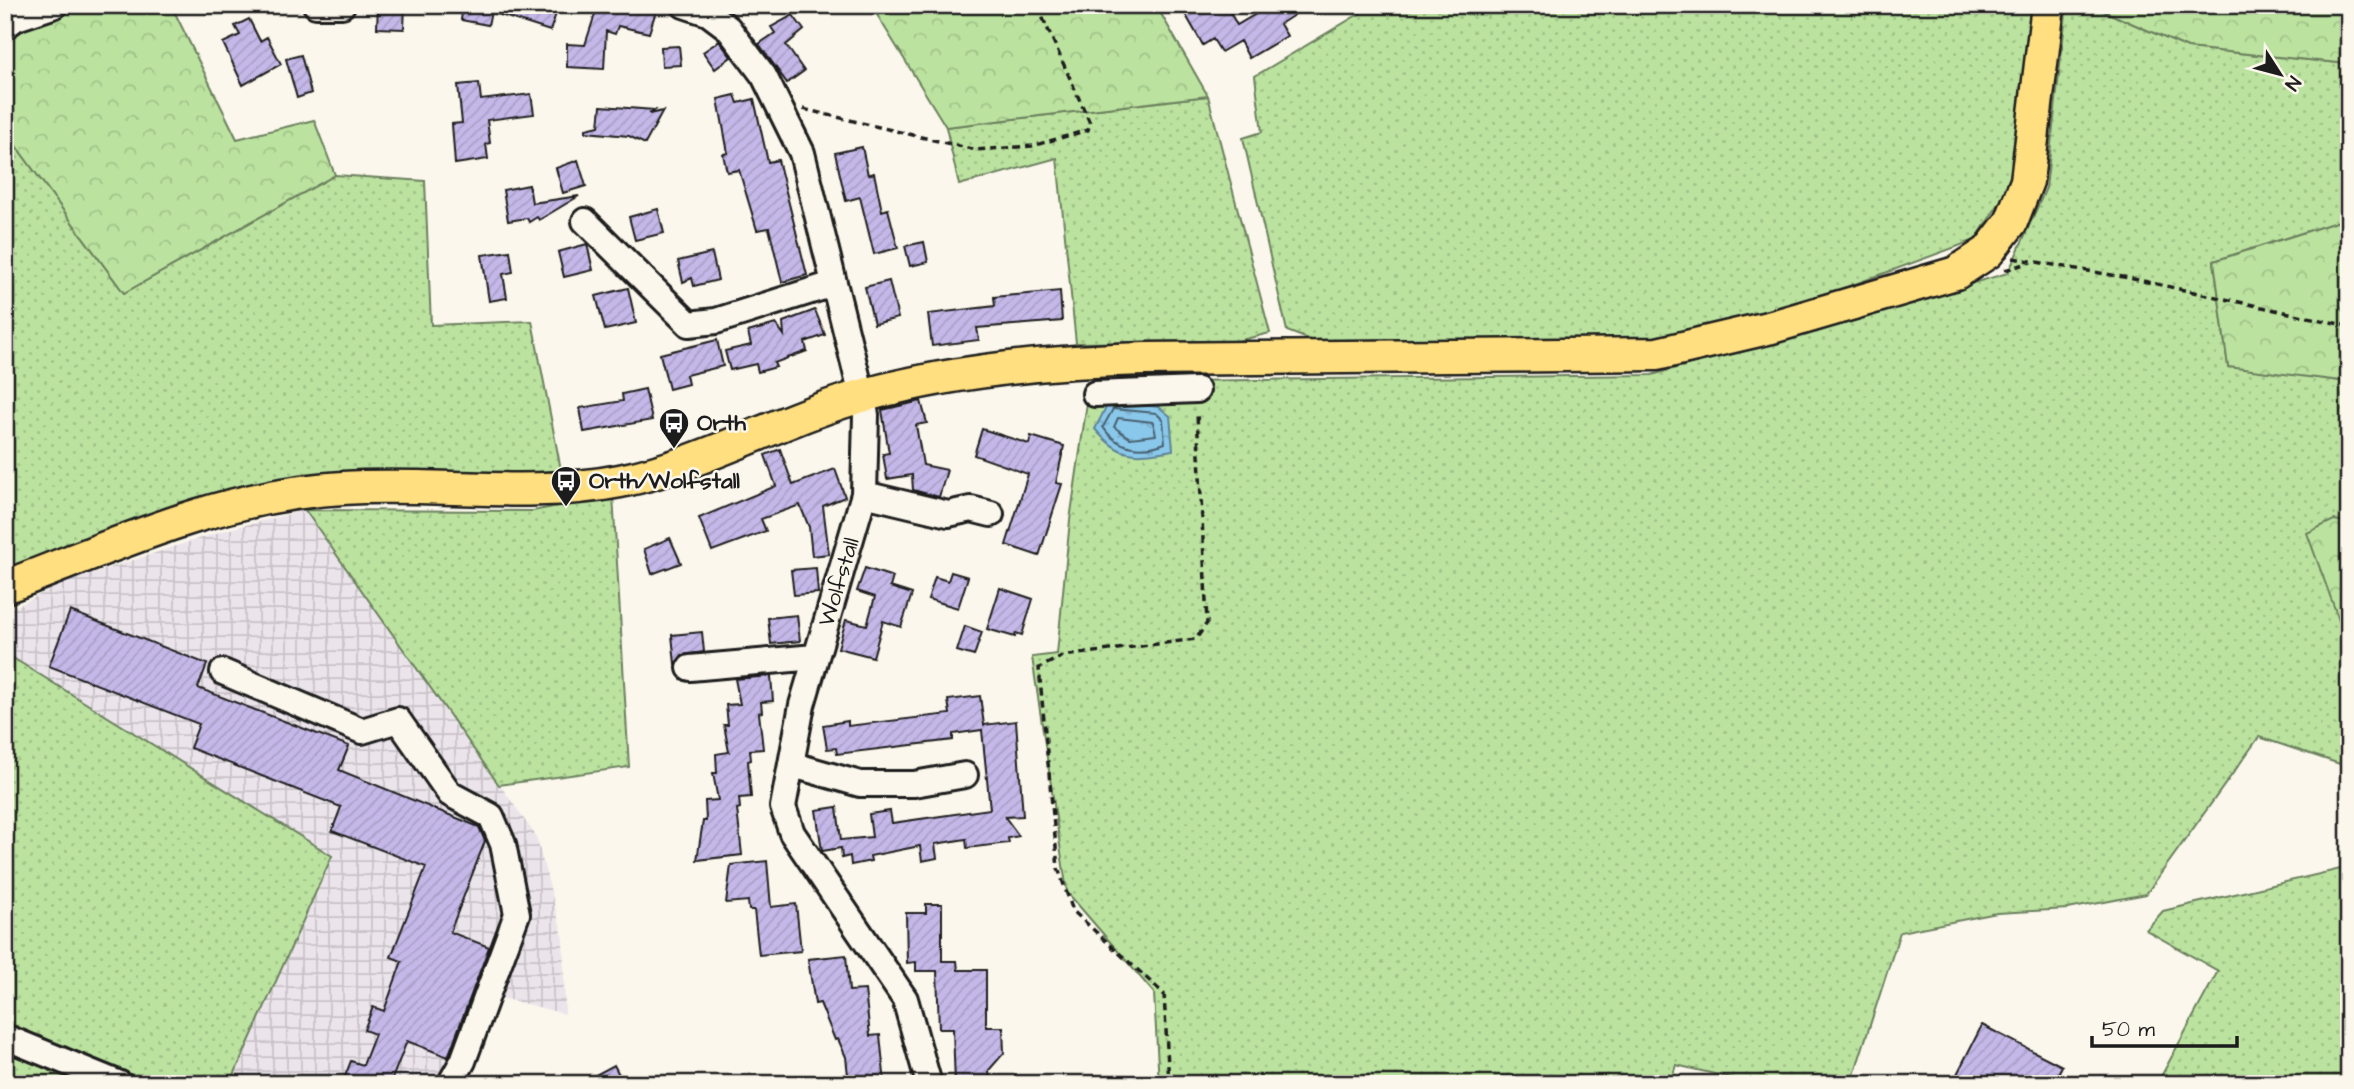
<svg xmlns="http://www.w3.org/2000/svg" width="2354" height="1089" viewBox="0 0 2354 1089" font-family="'Architects Daughter',sans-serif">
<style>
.industrial{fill:url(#industrial-grid)}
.grass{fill:url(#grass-dots);stroke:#6c805e;stroke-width:2}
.forest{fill:url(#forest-crowns);stroke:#6c805e;stroke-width:2}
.water{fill:url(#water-ripples);stroke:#5e8398;stroke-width:2}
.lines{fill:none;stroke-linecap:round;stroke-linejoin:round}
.shore{stroke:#48616f;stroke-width:2}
.stream{stroke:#5e8398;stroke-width:6}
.building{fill:url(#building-hatch);stroke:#1c1c1c;stroke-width:2}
.minor-casing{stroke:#1c1c1c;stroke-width:30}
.major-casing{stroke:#1c1c1c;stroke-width:37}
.path{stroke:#1c1c1c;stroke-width:3.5;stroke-dasharray:7 5;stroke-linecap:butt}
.minor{stroke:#fbf7ec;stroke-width:24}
.major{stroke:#ffdf80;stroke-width:32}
.labels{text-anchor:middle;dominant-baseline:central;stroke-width:5;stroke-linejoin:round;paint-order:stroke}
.poi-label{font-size:23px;font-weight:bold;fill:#1c1c1c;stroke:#fbf7ec;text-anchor:start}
.street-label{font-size:23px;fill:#1c1c1c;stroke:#fbf7ec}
</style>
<defs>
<pattern id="industrial-grid" width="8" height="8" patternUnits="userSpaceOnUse" patternTransform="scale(1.75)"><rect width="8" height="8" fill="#ebe4eb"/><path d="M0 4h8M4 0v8" fill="none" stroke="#c9c3c9"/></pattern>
<pattern id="grass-dots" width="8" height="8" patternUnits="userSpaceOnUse" patternTransform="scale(1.75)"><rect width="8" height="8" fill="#bbe39f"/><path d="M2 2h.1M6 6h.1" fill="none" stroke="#a0c288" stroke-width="1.8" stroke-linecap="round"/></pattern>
<pattern id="forest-crowns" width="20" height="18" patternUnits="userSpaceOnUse" patternTransform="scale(1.75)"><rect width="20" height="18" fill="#bbe39f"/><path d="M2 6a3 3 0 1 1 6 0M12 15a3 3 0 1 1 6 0" fill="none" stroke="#a0c288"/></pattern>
<pattern id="water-ripples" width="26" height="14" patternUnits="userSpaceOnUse" patternTransform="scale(1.75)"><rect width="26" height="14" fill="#8ac8eb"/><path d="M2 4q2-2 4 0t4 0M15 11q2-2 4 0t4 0" fill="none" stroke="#76abc9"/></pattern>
<pattern id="building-hatch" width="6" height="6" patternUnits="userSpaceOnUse" patternTransform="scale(1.75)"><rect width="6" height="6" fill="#c5b8e9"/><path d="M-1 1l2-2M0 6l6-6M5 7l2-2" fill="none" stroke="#a99ec7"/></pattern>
</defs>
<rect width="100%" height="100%" fill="#fbf7ec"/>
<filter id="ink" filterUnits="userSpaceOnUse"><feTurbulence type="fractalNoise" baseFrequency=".0143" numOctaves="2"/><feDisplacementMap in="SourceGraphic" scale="14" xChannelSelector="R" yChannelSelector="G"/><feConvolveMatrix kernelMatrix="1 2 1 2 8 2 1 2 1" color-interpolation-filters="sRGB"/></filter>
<g filter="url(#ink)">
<path class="industrial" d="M305,510L536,836L563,936L565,1014L494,996L458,1084H230L331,856L5,653V612L63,583L222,531Z"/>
<path class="grass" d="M1374,5H2031L2023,110L2012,184L1975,240L1814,299L1646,340L1321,344L1287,331L1243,138L1262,132L1255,76Z
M2067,5H2090L2188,48L2349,64V218L2214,261L2228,366L2349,382V523L2334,520L2340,623L2349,626V767L2259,737L2146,894L2068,909L1997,913L1900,932L1851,1084H1757L1676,1065L1670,1084H1159L1154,993L1067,892L1032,657L1057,654L1070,520L1090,382L1652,375L2008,273L2046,188Z
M1208,96L1270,333L1237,341L1076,343L1057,158L959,185L946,127Z
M5,131L124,293L335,175L425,181L431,325L532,321L562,475L277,482L5,574Z
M613,495L629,767L499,785L305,510L533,511Z
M5,653L332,856L230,1084H153L5,1026Z
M2349,867V1084H2157L2218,971L2146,930L2163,911Z
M5,1047L97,1084H5Z"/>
<path class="forest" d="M5,5H176L172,7L237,139L314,120L335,175L124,293L5,131Z
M871,5H1156L1208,96L946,127Z
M2090,5H2349V64L2188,48Z
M2349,218V382L2228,367L2214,261Z
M2334,520L2349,523V626L2340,623L2307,533Z"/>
<path class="water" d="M1109,401L1159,407L1170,416L1173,450C1136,456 1121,460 1095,429Z"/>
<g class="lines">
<path class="shore" d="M1113,409L1156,413L1163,420L1165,443C1142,452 1117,449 1103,427Z
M1118,418L1153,422L1156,435L1130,438L1114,427Z"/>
<path class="stream" d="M5,8L9,5"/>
</g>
<path class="building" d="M378,5H405L404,29L377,28Z
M463,5H559L550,31L491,12L488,25L461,20Z
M598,5H646L657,8L649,33L618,26L615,34L606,31L604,69L567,67V44L585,45Z
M1180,5H1226L1237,25L1271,5H1288L1294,15L1280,24L1287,36L1249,58L1240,41L1221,52L1213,39L1203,45Z
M793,15L804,30L786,45L804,71L787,83L759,44L775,33L771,27Z
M249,19L260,41L267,37L281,64L243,85L223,43L240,35L235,26Z
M719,41L731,57L715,69L703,52Z
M679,46L681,65L662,66L661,47Z
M301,55L311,93L297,98L286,59Z
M479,83L481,100L531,94L534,114L487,120L490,143L486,144L488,159L455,164L452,124L462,123L458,85Z
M735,95L738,103L754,99L768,162L778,160L807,275L782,282L769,228L757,230L739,170L727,172L723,154L728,153L718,99Z
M601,106L655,110L649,114L663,111L645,144L629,136L586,132V129L599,126Z
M862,147L868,175L874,173L882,211L888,209L898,248L874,254L860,197L846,201L835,153Z
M578,160L586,186L563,193L556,168Z
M529,185L532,203L579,196L539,220L537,217L529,222L527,218L508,221L503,190Z
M658,209L664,233L635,240L629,217Z
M924,242L928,262L910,266L905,246Z
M587,244L593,270L564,277L558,252Z
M510,251L513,272L503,274L507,298L489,301L482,255Z
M712,253L718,280L694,286L692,278L683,282L678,261Z
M889,281L898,318L874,324L865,287Z
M628,288L636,323L605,330L596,296Z
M1060,291L1062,321L977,328L979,340L932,346L928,314L995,306L994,297Z
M815,310L825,335L805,342L807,351L774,363L776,367L758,372L756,364L730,370L725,351L751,345L748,332L776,324L784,335L783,322Z
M717,340L723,366L686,375L688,384L669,389L660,354Z
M645,389L652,420L584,432L580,408L623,401L622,394Z
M921,401L927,423L916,425L923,465L947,470L939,497L913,490L912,475L887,479L883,454L889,453L882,410Z
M982,429L1029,444L1031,436L1064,446L1056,483L1062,484L1039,556L1006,545L1028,474L974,455Z
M780,449L793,485L835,469L845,497L823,506L829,554L812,556L809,527L800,505L761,519L766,531L712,551L699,518L776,486L765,455Z
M670,538L681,563L652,574L644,549Z
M816,568L818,593L794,595L791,570Z
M865,568L893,577L890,587L912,594L901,627L883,621L873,657L838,648L846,620L867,625L875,597L857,591Z
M951,572L968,577L958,608L928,599L935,577L948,581Z
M1000,588L1033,599L1022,635L1016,633L1015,637L987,629Z
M70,611L207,664L198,688L349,746L339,770L479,827L485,841L450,932L489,947L448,1057L407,1041L390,1084H342L351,1061L363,1065L375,1034L364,1030L373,1007L384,1011L402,961L391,957L426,867L332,831L341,807L190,748L199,724L49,666Z
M797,615L800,641L771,644L768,618Z
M965,626L982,632L974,656L957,651Z
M702,632L704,652L682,655L675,664L672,635Z
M771,676L773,701L761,702L762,712L759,713L763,749L750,750L751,760L748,761L751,797L739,798L740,808L737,809L742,855L697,860L703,821H706L705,801L718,800L713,773H717L716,754L729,752L724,725H728L726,705L740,704L735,679Z
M980,696L984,725L1016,721L1023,816L1005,817L1019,836L1008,838L1009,843L967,848L966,839L935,844L937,858L922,861L920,846L870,856L871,861L851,865L850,856L842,858L841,848L822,851L816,810L837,807L841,840L872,837L869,814L890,811L892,823L990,809L982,730L953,734V740L837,754L836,748L827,749L823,725L848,721V726L950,714L948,700Z
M767,861L771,907L796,904L801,951L759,955L754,910H749L748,901L726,903L731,865Z
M926,904H942V961H957L958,970H986V1027H1003L1004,1053L989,1070L990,1084H955L953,1029H939L937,971H916V962L907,963L906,913H926Z
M846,955L849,991L865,990L870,1036L880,1035L885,1084H849L846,1057L838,1039L835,1040L820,1003L815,1004L808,959Z
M1982,1025L2062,1066L2053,1084H1952Z
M614,1065L624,1084H579Z"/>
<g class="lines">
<g class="minor-casing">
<path id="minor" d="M316,5H342
M684,5L708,13L728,28L764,76L802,153L862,396L866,415L864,494L802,705L783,807L792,833L905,999L929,1084
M5,26L16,18L55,5
M585,221L689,324L716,321L833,284
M1095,394L1197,390
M864,494L948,514L971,509L991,514
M690,668L815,657
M223,672L362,731L398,720L450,794L491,816L503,844L517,914L463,1061L450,1084
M793,765L860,784H914L965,775
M5,1037L120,1084"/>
</g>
<g class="major-casing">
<path id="major" d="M5,587C115,545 225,494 343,488C435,482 529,499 620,481C705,464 782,418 865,395C956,370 1051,361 1145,359L1657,354L1772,327L1956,273L1988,252L2011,222L2027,181L2048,5"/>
</g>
<path class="path" d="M803,109L976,150L1032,146L1088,130L1090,123L1037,5
M2013,258L2129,278L2349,326
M2005,270L2031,262
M1169,1084L1164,994L1073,911L1058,868L1039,668L1063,656L1196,639L1207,623L1197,413"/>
<use href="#minor" class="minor"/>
<use href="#major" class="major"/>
</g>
</g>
<defs>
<g id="bus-pin" transform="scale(1.575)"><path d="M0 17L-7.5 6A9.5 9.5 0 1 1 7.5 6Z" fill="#1c1c1c" stroke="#fbf7ec"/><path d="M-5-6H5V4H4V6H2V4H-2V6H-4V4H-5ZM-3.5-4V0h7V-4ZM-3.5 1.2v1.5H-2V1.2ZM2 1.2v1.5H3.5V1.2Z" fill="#fff"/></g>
</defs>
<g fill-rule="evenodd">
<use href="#bus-pin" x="674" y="423"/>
<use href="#bus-pin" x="566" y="481"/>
</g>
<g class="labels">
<g class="poi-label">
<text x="697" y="423">Orth</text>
<text x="589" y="481">Orth/Wolfstall</text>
</g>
<g class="street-label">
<text transform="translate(839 582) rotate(-73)">Wolfstall</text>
</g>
</g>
<rect width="2354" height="1089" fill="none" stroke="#fbf7ec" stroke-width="28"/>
<rect x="14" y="14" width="2326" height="1061" fill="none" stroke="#1c1c1c" stroke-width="2.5" filter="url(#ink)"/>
<g transform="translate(2280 74) rotate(126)" stroke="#fbf7ec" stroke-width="5" paint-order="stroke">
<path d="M0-5L12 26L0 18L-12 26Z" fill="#1c1c1c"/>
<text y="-10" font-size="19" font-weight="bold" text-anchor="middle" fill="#1c1c1c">N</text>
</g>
<path d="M2092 1036v10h145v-10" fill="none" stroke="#1c1c1c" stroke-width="3.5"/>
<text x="2102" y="1036" font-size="21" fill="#1c1c1c" stroke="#fbf7ec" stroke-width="5" paint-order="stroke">50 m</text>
</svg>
